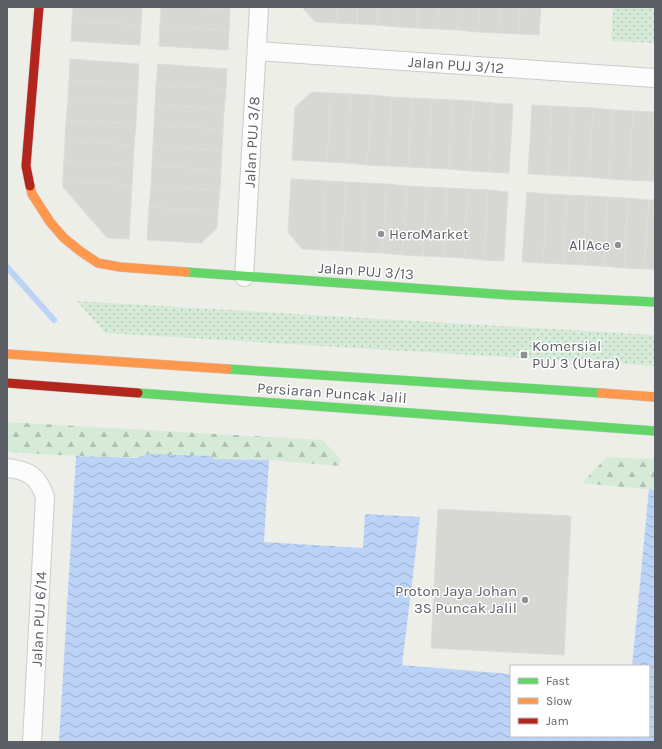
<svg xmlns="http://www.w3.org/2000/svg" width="662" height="749" viewBox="0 0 662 749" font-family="Karla,sans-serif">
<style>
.grass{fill:url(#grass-dots)}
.forest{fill:url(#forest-firs)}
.water{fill:url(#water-waves)}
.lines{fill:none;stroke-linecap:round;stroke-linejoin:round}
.stream{stroke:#bcd3f8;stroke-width:6}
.building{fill:#d7d7d3;stroke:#ddddd8}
.street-casing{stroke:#caccca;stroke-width:20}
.fast-casing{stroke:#cbcccb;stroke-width:10}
.slow-casing{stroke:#cbcccb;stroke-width:10}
.jam-casing{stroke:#cbcccb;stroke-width:10}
.street{stroke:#fcfcfc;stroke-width:18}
.fast{stroke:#63d668;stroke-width:9}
.slow{stroke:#ff974d;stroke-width:9}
.jam{stroke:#b3261e;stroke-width:9}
.poi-dot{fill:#909194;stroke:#fff;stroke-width:1.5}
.labels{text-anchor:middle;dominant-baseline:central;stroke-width:3;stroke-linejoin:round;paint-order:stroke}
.street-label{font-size:15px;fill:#5d5f66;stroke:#fff}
.poi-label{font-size:15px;fill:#5d5f66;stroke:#fff;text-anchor:start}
</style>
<defs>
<pattern id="grass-dots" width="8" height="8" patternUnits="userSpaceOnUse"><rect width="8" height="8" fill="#d6ebd7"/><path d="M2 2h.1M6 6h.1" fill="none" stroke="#b1c2b2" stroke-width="1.8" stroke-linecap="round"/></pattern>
<pattern id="forest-firs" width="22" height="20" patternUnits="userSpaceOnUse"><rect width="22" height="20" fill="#d6ebd7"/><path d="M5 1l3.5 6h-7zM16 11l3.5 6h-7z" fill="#b1c2b2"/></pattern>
<pattern id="water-waves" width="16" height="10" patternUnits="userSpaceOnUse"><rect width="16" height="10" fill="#bcd3f8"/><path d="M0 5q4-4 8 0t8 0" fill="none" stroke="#9caecd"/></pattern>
</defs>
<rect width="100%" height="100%" fill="#eeeee8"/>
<path class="grass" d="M613,7H655V43L611,41Z
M77,301L655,335V366L105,333Z"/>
<path class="forest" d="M7,422L323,440L340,459V466L269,460L76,456L7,452Z
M607,457L655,459V490L582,483Z"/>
<path class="water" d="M149,454L211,456L214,459L269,460L264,542L363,548L365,514L420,517L402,665L511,674V736H649V666H632L649,489L655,490V742H59L76,456L137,458Z"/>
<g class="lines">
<path class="stream" d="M7,267L54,320"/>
</g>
<path class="building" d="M73,7H142L141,25L72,21Z
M161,7H188L230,10L229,30L160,26Z
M188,7H230V10Z
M302,7H337L336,23L315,22Z
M337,7H357V24L336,23Z
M357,7H378L377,25L357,24Z
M378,7H398L397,27L377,25Z
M398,7H418L417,28L397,27Z
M418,7H439L438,29L417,28Z
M439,7H459L458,30L438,29Z
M459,7H480L478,32L458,30Z
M480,7H500L498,33L478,32Z
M500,7H520L519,34L498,33Z
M520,7H541L539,35L519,34Z
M72,21L141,25L140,45L71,41Z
M160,26L229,30L228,50L159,46Z
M70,59L139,64L138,84L69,80Z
M158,64L227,69L226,89L156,85Z
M69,80L138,84L137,104L68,100Z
M156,85L226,89L224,109L155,105Z
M312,92L331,93L327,162L292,160L295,107Z
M331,93L351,94L347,163L327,162Z
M351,94L372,95L367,165L347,163Z
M372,95L392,97L388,166L367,165Z
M392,97L412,98L408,167L388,166Z
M412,98L432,99L428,168L408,167Z
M432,99L452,100L449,169L428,168Z
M68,100L137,104L136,124L66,120Z
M452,100L473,101L469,171L449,169Z
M473,101L493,103L489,172L469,171Z
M493,103L513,104L509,173L489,172Z
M155,105L224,109L223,129L154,125Z
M532,105L552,106L548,175L528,174Z
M552,106L572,107L568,176L548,175Z
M572,107L593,108L589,177L568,176Z
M593,108L613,110L609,179L589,177Z
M613,110L633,111L629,180L609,179Z
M633,111L654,112L649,181L629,180Z
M654,112H655V181H649Z
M66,120L136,124L134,145L65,141Z
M154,125L223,129L222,150L153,146Z
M65,141L134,145L133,165L64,161Z
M153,146L222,150L221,170L152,166Z
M64,161L133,165L132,185L63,181Z
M152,166L221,170L220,190L151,186Z
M291,179L326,181L322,250L302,249L288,232Z
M63,181L132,185L129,239L107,238L63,187Z
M326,181L346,182L342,251L322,250Z
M346,182L366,183L362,252L342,251Z
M366,183L387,184L382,253L362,252Z
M387,184L407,186L403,255L382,253Z
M151,186L220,190L218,211L149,207Z
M407,186L427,187L423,256L403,255Z
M427,187L447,188L444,257L423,256Z
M447,188L468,189L464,258L444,257Z
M468,189L488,190L484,260L464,258Z
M488,190L508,192L504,261L484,260Z
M527,192L547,194L543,263L522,262Z
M547,194L567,195L563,264L543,263Z
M567,195L587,196L584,265L563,264Z
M587,196L608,197L604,266L584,265Z
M608,197L628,198L624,268L604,266Z
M628,198L649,200L644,269L624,268Z
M649,200H655V269H644Z
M149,207L218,211L217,228L201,243L147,240Z
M438,509L571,516L564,655L431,648Z"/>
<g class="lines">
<g class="street-casing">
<path id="street" d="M257,51L655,78
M244,277L259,7
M7,468C28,470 38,476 45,497L32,742"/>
</g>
<g class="fast-casing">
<path id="fast" d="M186,272L509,295L655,302
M227,369L601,393
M138,393L655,431"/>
</g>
<g class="slow-casing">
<path id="slow" d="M30,186L32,194L50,222L64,238L80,251L98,263L120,267L186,272
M7,354L227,369
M601,393L655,397"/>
</g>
<g class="jam-casing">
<path id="jam" d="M30,186L26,166L39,7
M7,383L138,393"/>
</g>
<use href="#street" class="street"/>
<use href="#fast" class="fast"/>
<use href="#slow" class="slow"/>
<use href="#jam" class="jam"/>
</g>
<g class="poi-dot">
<circle cx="381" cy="234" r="4"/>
<circle cx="618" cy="245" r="4"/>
<rect x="520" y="351" width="8" height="8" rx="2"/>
<circle cx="525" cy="600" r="4"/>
</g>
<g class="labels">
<g class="street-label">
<text transform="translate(456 65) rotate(4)">Jalan PUJ 3/12</text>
<text transform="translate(252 142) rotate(-87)">Jalan PUJ 3/8</text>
<text transform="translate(366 271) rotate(4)">Jalan PUJ 3/13</text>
<text transform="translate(332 393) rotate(4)">Persiaran Puncak Jalil</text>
<text transform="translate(39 619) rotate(-87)">Jalan PUJ 6/14</text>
</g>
<g class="poi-label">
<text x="389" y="234">HeroMarket</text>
<text x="610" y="245" text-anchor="end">AllAce</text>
<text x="532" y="346">Komersial<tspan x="532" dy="17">PUJ 3 (Utara)</tspan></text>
<text x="517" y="591" text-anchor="end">Proton Jaya Johan<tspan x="517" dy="17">3S Puncak Jalil</tspan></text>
</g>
</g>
<rect width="662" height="749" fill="none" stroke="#5d5f66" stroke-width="16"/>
<rect x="510" y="665" width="140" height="72" fill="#ffffff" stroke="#bebfc2"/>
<rect x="518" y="678" width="20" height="6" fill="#63d668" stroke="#bebfc2"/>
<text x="546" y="685" font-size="12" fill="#5d5f66">Fast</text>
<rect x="518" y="698" width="20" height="6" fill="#ff974d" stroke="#bebfc2"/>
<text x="546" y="705" font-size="12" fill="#5d5f66">Slow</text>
<rect x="518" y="718" width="20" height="6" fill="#b3261e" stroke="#bebfc2"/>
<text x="546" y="725" font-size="12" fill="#5d5f66">Jam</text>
</svg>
